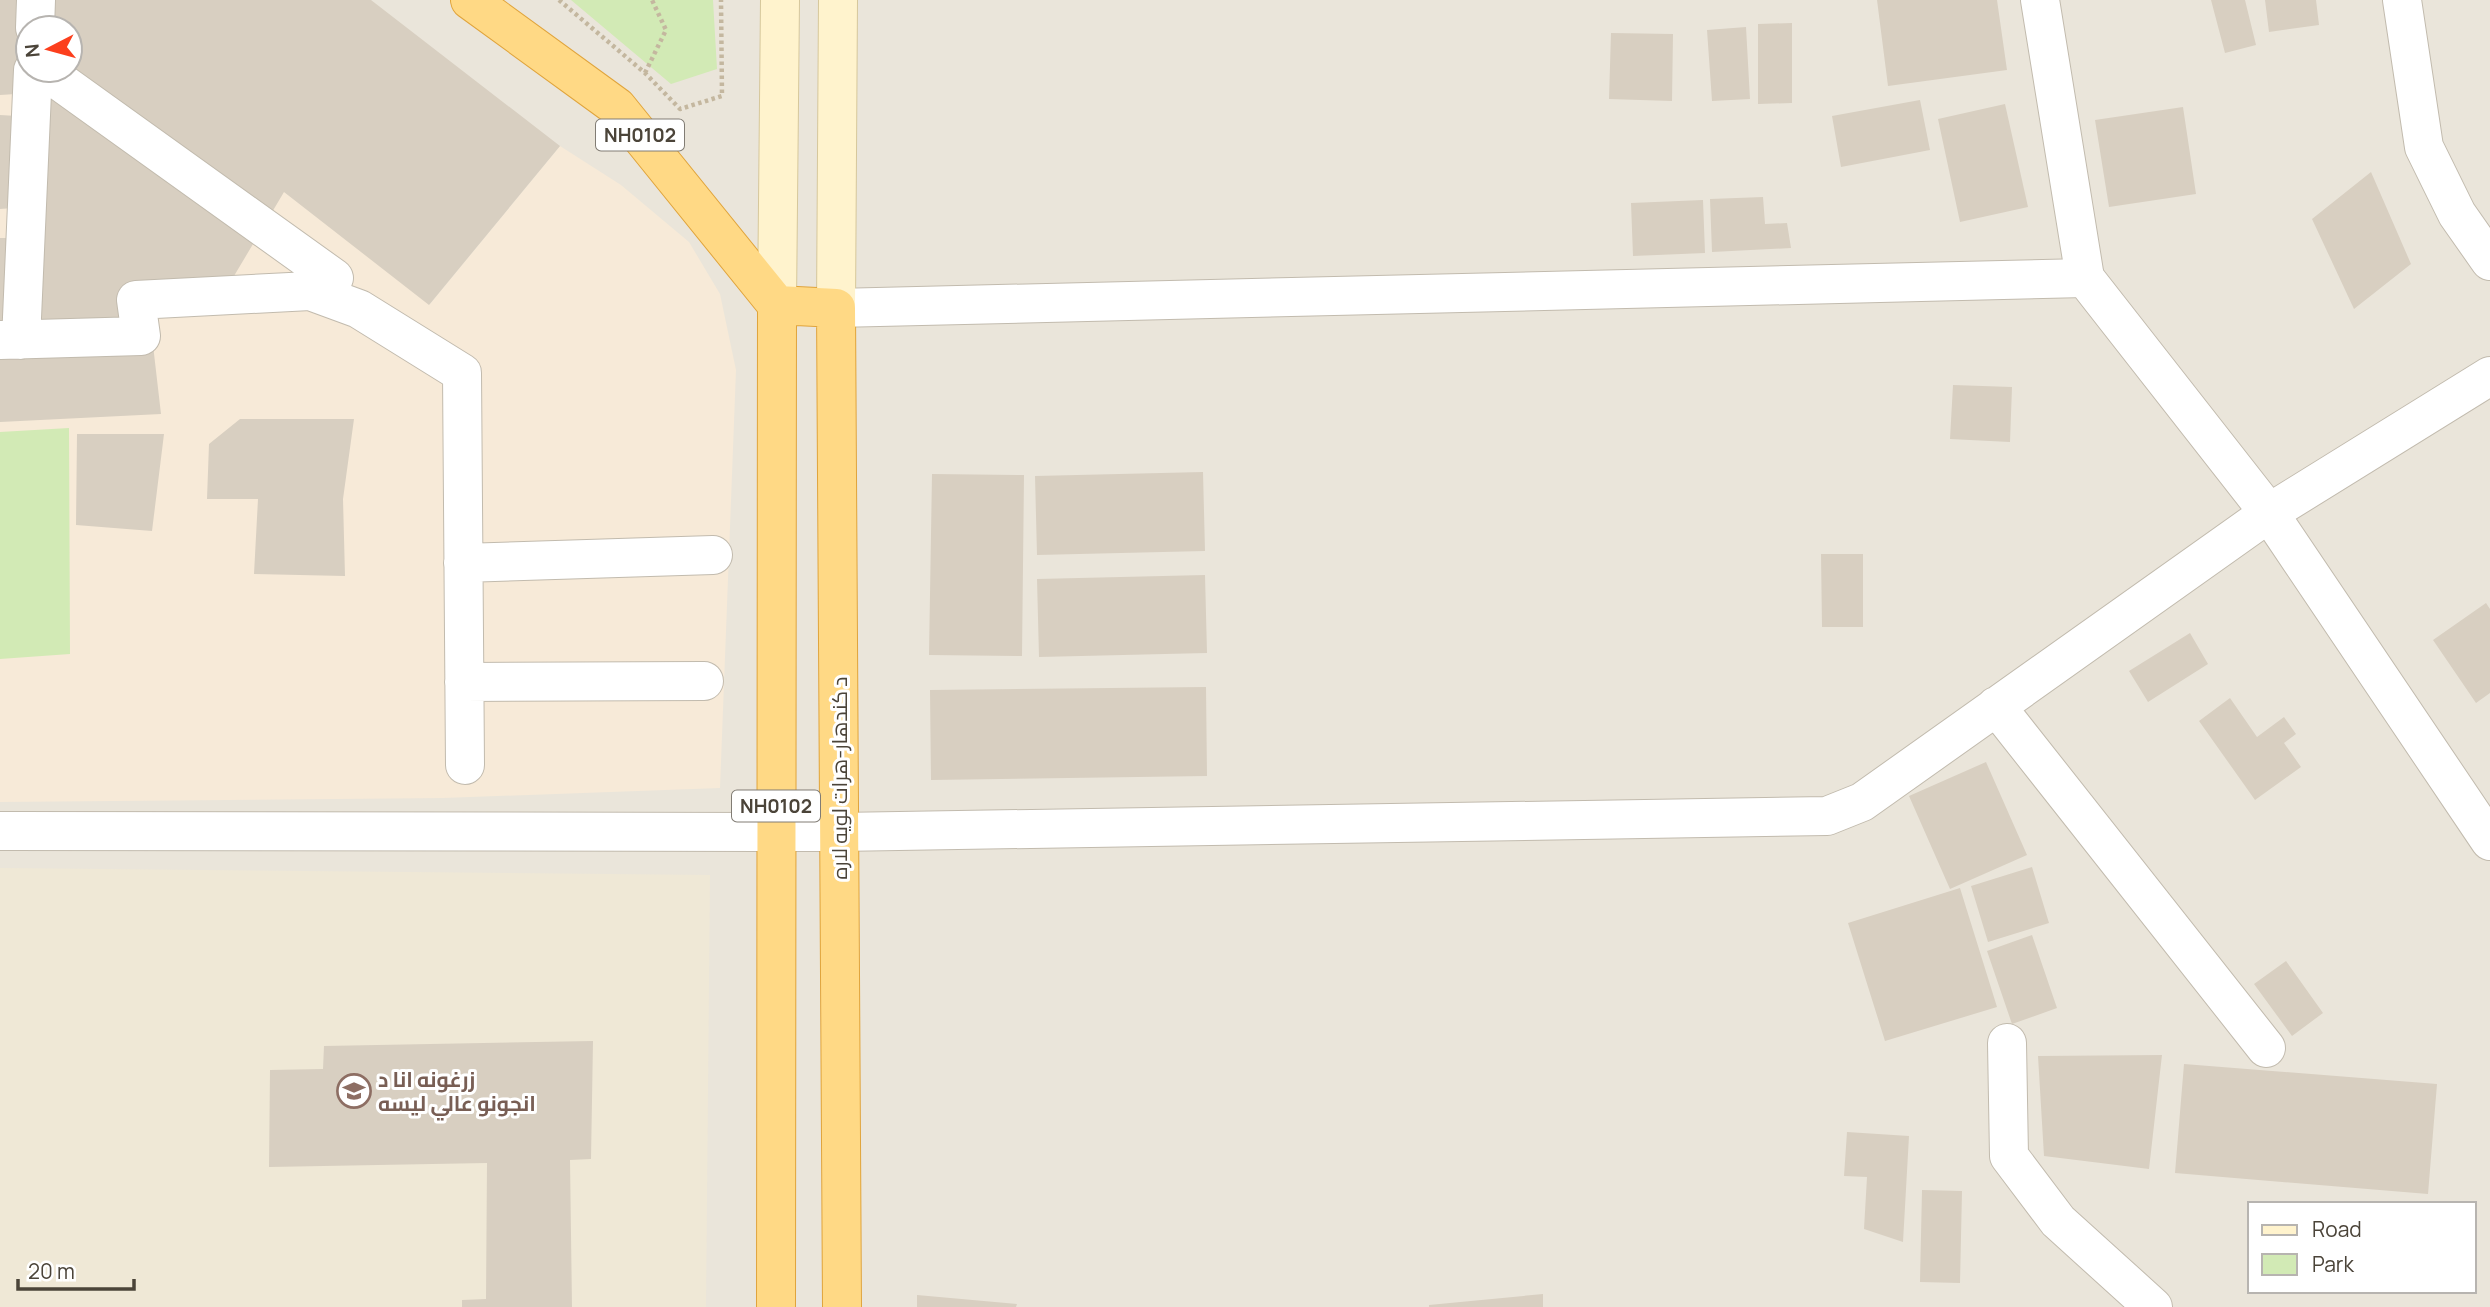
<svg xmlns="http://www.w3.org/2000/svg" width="2490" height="1307" viewBox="0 0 2490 1307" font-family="Manrope,Cairo,sans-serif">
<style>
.residential{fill:#eae5da;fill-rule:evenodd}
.commercial{fill:#f7ead8}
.education{fill:#efe8d6}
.green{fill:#d2eab5}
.building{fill:#d8cfc1}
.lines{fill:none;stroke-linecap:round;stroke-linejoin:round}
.minor-casing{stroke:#c2bbae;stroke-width:40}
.tertiary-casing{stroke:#c2bbae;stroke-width:40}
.secondary-casing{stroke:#d6c79b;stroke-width:40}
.trunk-casing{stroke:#e0a43c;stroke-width:40}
.path{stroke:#c4b79f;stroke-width:4.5;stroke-dasharray:3.5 3.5;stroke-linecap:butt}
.minor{stroke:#fff;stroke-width:38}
.tertiary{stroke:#fff;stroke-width:38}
.secondary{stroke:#fff3cd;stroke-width:38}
.trunk{stroke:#ffd985;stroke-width:38}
.labels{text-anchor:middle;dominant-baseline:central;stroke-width:6;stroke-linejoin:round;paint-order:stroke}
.shield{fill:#fff;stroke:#817c74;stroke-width:2}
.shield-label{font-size:19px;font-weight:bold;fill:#4b4439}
.street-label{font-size:21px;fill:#4b4439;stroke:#fff}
.education-label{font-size:21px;font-weight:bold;fill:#785e54;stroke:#fff;text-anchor:start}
</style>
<rect width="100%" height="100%" fill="#f6f3ec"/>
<path class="residential" d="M0,0H2490V1307H0ZM28,28H70V70H28ZM2250,1204H2474V1291H2250Z"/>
<path class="commercial" d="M0,0L28,28V70L236,155L430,304L560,146L621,185L689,242L720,294L736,370L720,788L443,798L0,802Z"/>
<path class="education" d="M0,868L710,875L706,1307H0Z"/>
<path class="green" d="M571,0H713L717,69L671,84Z
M69,428L70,654L0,659V432Z"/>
<path class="building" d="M0,0H20L16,94L0,95Z
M40,0H371L560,146L429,305L284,192L231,281L120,324L36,329L38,70H70V28H39Z
M1877,0H1997L2007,70L1888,86Z
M2211,0H2245L2256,45L2225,53Z
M2265,0H2316L2319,25L2269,32Z
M1792,23V103L1758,104V24Z
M1746,27L1750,99L1712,101L1707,30Z
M1611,33L1673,34L1672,101L1609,99Z
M1920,100L1930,150L1841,167L1832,116Z
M2005,104L2028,207L1960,222L1938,119Z
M2183,107L2196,194L2109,207L2095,120Z
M0,115L17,116L13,208L0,209Z
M2371,172L2411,264L2354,309L2312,219Z
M1763,197L1765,224L1787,223L1791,248L1712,252L1710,199Z
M1703,200L1705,253L1633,256L1631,203Z
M0,238H9L11,329L0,330Z
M153,345L161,414L0,422V353Z
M1953,385L2012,387L2010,442L1950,439Z
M240,419H354L343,499L345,576L254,574L258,499H207L209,444Z
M77,434H164L152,531L76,525Z
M1203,472L1205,551L1037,555L1035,476Z
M932,474L1024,475L1022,656L929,655Z
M1821,554H1863V627H1822Z
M1205,575L1207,653L1039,657L1037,579Z
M2486,603L2490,609V693L2476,703L2433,640Z
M2190,633L2208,664L2148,702L2129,671Z
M1206,687L1207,776L931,780L930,690Z
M2230,698L2257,737L2284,717L2296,734L2284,743L2301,767L2255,800L2199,721Z
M1986,762L2027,855L1950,889L1909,796Z
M2032,867L2049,923L1988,942L1971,886Z
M1960,888L1997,1007L1885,1041L1848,923Z
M2032,935L2057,1008L2012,1024L1987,951Z
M2286,961L2323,1013L2292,1036L2254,984Z
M593,1041L591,1159L570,1160L572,1307H462V1300L486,1299L487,1163L269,1167L270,1070L323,1069L324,1046Z
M2162,1055L2149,1169L2044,1156L2038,1056Z
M2184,1064L2437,1084L2428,1194L2175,1173Z
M1847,1132L1909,1136L1903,1242L1864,1229L1867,1177L1844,1176Z
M1922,1190L1962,1191L1960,1283L1920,1282Z
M1543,1294V1307H1429V1305Z
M917,1295L1017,1304L1016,1307H917Z"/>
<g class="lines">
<g class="minor-casing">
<path id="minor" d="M2040,0L2085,278
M2402,0L2424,147L2457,214L2490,261
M35,28L36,0
M44,70L334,278
M0,340L141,336L136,300L310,291L359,309L462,373L465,765
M21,340L33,70
M463,563L713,555
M464,682L704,681
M1996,706L2266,1048
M0,831L839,832L1827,816L1862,802L2269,513L2490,376
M2007,1043L2009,1156L2058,1221L2153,1307"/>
</g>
<g class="tertiary-casing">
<path id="tertiary" d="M836,308L2085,278L2269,513L2490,841"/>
</g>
<g class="secondary-casing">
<path id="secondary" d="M777,305L780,0
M836,308L838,0"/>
</g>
<g class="trunk-casing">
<path id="trunk" d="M470,0L617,107L777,305L776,1307
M777,305L836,308L842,1307"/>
</g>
<path class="path" d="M559,0L645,73L680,109L722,96L721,0
M645,73L666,30L652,0"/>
<use href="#minor" class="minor"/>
<use href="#tertiary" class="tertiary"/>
<use href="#secondary" class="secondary"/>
<use href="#trunk" class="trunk"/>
</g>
<defs>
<g id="school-ring" transform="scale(1.75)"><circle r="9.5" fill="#fff" stroke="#8d6e63" stroke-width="1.5"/><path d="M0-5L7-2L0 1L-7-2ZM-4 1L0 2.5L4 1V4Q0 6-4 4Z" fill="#8d6e63"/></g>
</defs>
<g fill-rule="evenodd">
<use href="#school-ring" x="354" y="1091"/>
</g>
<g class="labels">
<g class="shield">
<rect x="596" y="119.5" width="88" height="31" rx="5"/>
<rect x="732" y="790.5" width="88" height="31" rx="5"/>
</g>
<g class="shield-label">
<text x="640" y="135">NH0102</text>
<text x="776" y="806">NH0102</text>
</g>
<g class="street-label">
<text transform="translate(839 778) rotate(-90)">د کندهار-هرات لويه لاره</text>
</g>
<g class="education-label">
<text x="378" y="1079">زرغونه انا د<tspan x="378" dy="24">انجونو عالي لیسه</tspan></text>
</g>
</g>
<rect x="2248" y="1202" width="228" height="91" fill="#ffffff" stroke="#b7b4b0" stroke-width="2"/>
<rect x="2262" y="1225" width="35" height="10" fill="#fff3cd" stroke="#b7b4b0" stroke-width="2"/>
<text x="2312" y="1237" font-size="21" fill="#4b4439">Road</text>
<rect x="2262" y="1254" width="35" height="21" fill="#d2eab5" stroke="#b7b4b0" stroke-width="2"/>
<text x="2312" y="1272" font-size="21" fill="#4b4439">Park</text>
<g transform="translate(49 49) rotate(264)"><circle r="33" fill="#ffffff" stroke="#b7b4b0" stroke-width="2"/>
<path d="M0-5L12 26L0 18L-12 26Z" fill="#fc3f1d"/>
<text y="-10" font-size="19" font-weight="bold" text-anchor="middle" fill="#4b4439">N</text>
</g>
<path d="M18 1279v10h116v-10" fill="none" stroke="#4b4439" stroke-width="3.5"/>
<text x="28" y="1279" font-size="21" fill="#4b4439" stroke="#ffffff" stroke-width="5" paint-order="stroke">20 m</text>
</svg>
